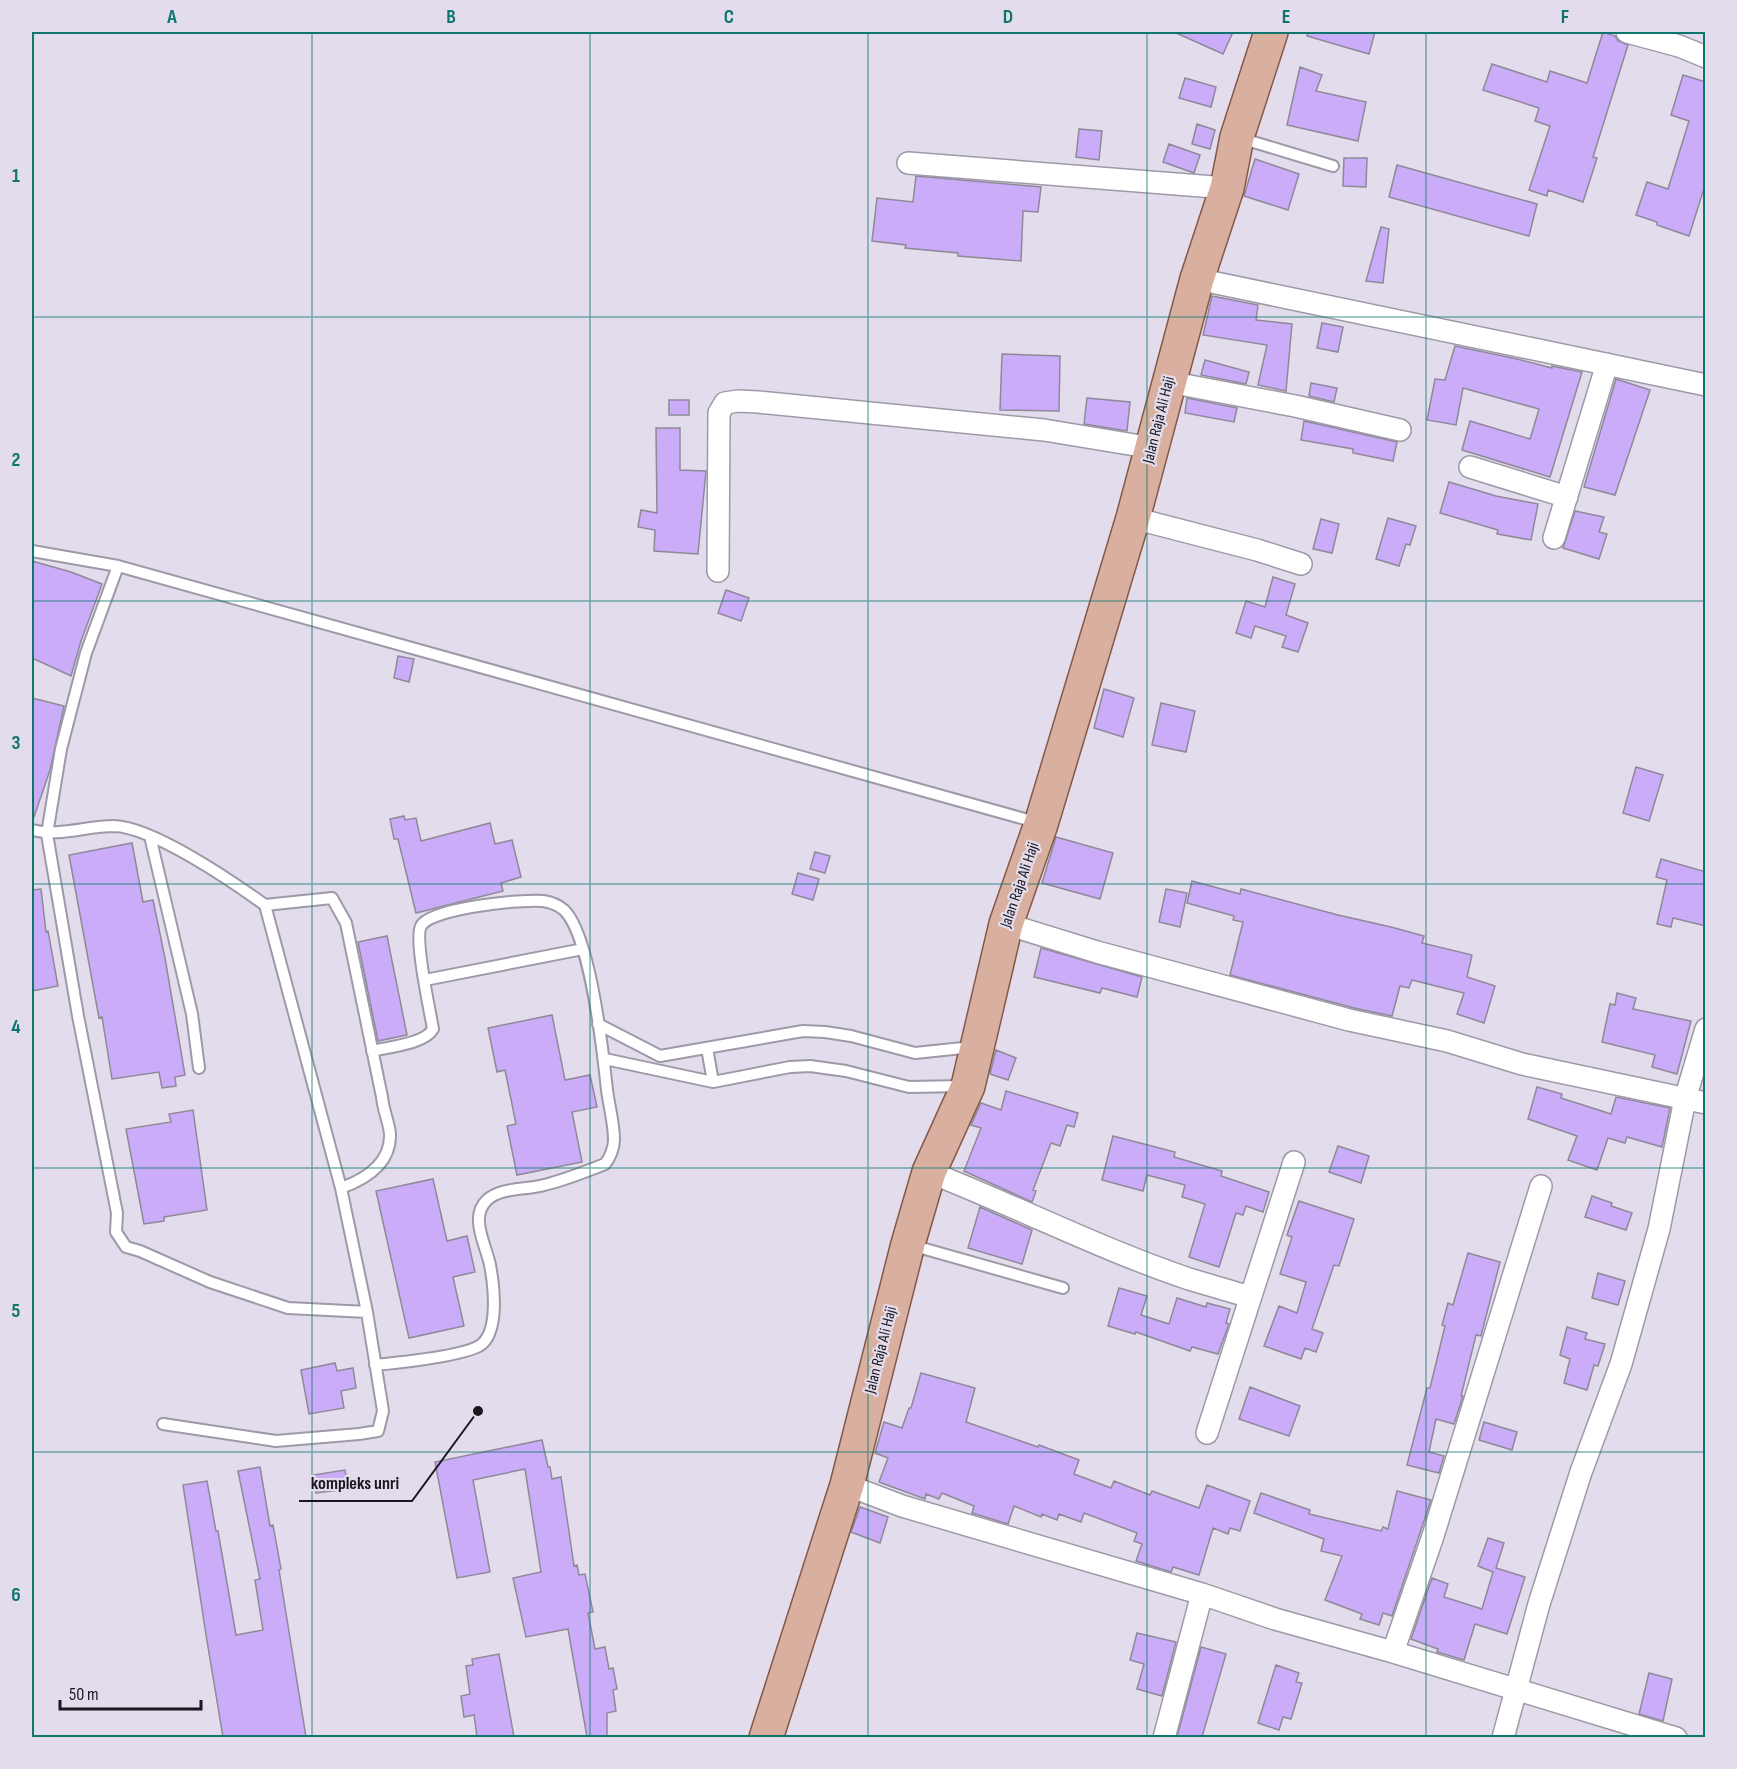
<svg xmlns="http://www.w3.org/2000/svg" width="1737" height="1769" viewBox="0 0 1737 1769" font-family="'Sofia Sans Condensed',sans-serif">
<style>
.building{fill:#cbacf9;stroke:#8e8998;stroke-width:1.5}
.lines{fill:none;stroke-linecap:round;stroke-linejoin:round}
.lane-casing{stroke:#9e99a8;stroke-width:14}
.street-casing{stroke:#9e99a8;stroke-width:24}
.primary-casing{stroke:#855848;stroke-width:36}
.lane{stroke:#fff;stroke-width:10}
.street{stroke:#fff;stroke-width:21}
.primary{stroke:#d9b09f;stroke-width:33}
.grid{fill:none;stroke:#0f766e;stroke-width:1.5;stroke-opacity:0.55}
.labels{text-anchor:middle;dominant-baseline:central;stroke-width:4.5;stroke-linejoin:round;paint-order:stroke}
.street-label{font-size:16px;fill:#1a181e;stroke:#e2dcec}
.leader{fill:none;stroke:#1a181e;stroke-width:2}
.callout-dot{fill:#1a181e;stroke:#e2dcec;stroke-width:2}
.callout-label{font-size:18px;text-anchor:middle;font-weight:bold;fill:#1a181e;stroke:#e2dcec;stroke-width:4.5;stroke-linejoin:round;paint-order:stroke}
.neatline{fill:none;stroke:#0f766e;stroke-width:2}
.grid-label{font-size:20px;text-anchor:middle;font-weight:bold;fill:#0f766e}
</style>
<rect width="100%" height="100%" fill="#e2dcec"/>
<path class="building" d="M1174,32H1233L1223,54Z
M1308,32H1375L1369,54L1307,36Z
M1603,32L1615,36L1618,41L1628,45L1593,157L1597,158L1583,202L1548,190L1547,196L1529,190L1550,126L1535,121L1539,108L1483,90L1492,64L1547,82L1550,71L1587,83Z
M1300,67L1322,75L1316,91L1366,102L1358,141L1287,125Z
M1683,75L1706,82V182L1689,236L1657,225V222L1636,215L1647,182L1668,189L1689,121L1671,115Z
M1185,78L1216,87L1211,107L1179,98Z
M1197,124L1215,130L1210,149L1192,144Z
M1079,129L1102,131L1099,160L1076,157Z
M1169,144L1200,155L1194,173L1163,162Z
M1344,158H1367L1366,187L1343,186Z
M1255,159L1299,174L1288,210L1244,196Z
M1397,165L1537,204L1529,236L1389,197Z
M916,176L1041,187L1038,212L1023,211L1021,261L958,256V253L905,248L906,245L872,241L877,198L913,202Z
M1381,227L1389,229L1383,283L1366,281Z
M1212,296L1258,305L1256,320L1292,324L1286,391L1258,385L1267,345L1203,335Z
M1322,323L1343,327L1338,352L1317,348Z
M1455,346L1517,359L1552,368V366L1582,372L1550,477L1462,450L1470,421L1530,439L1539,409L1463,388L1456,425L1427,420L1435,379L1445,380Z
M1002,354L1060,356L1059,411L1000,410Z
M1205,360L1249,372L1246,384L1201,375Z
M1616,379L1650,390L1615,495L1584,487Z
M1311,383L1337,388L1334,402L1309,396Z
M1087,398L1130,402L1127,431L1084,424Z
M1187,398L1237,408L1234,422L1185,413Z
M669,400H689V415H669Z
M1304,421L1397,442L1393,461L1353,453V449L1301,440Z
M656,428H680V470L706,471L698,554L654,551L655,530L638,527L641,510L657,513Z
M1449,482L1496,496L1538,504L1531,540L1497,534L1498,530L1440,513Z
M1575,511L1604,517L1599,532L1607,534L1599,559L1563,548Z
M1388,518L1416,526L1410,545L1406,544L1399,566L1376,559Z
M1321,519L1339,524L1332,553L1313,549Z
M32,561L71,572L102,584L81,641L71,676L32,658Z
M1273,577L1295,584L1286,615L1308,623L1298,652L1282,647L1286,636L1255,626L1251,638L1236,633L1246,601L1265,607Z
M726,590L749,598L741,621L718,613Z
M398,656L414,659L409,682L394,678Z
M1104,689L1134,698L1123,737L1094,728Z
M32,698L64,706L50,770L34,817L32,816Z
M1161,703L1195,711L1186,752L1152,745Z
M1636,767L1663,775L1649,821L1623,813Z
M404,816L405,820L416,818L421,841L490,823L495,844L512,840L521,877L501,883L503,891L416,913L398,839H394L390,819Z
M1056,837L1113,853L1100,899L1042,883Z
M132,843L143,902L153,900L165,958L185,1075L175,1077L176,1086L162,1088L159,1072L112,1079L102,1017L99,1018L69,855Z
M815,852L830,856L825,873L810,869Z
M1661,859L1706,872V926L1673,918L1671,927L1657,924L1667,880L1656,877Z
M798,873L819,879L813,900L792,894Z
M1192,881L1240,894L1241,889L1338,915L1391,927L1424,936L1422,943L1472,955L1467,977L1495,986L1484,1023L1457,1014L1464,993L1412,980L1409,988L1400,986L1392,1016L1354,1008L1230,975L1243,922L1233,920L1234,916L1187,903Z
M41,889L46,932L48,931L58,986L32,991V890Z
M1166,889L1187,893L1180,927L1159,922Z
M387,936L407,1035L378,1041L358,942Z
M1041,948L1142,977L1137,997L1102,988L1100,993L1034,977Z
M1617,993L1636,998L1633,1009L1691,1021L1677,1074L1652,1067L1655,1055L1602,1042L1610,1004L1615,1005Z
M552,1015L565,1080L590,1075L597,1107L572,1112L582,1162L517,1175L507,1126L516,1124L505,1070L497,1072L488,1028Z
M996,1050L1016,1058L1008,1080L990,1074Z
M1537,1087L1562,1094L1561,1098L1611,1114L1616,1097L1670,1108L1662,1147L1627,1137L1625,1143L1608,1138L1597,1170L1568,1160L1577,1136L1528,1119Z
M1006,1091L1078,1113L1074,1127L1067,1125L1060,1146L1051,1143L1033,1190L1036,1191L1032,1202L964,1171L981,1128L971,1125L981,1103L1001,1110Z
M193,1110L207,1210L164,1217V1221L144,1224L126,1129L171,1122L169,1114Z
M1113,1136L1175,1152L1174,1157L1222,1171L1221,1176L1269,1192L1263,1212L1246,1206L1243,1215L1236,1213L1219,1267L1189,1257L1205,1204L1182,1197L1185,1185L1147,1175L1143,1191L1102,1180Z
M1338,1146L1369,1156L1361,1183L1329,1172Z
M433,1179L447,1241L467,1236L475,1272L453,1277L464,1326L409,1338L376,1191Z
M1592,1196L1612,1203L1611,1206L1632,1213L1626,1230L1585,1217Z
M1299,1201L1354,1219L1339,1266L1334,1265L1312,1329L1323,1333L1316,1352L1305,1348L1301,1359L1264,1346L1279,1306L1297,1313L1306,1282L1280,1274L1292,1237L1287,1235Z
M980,1207L1032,1230L1022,1264L968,1248Z
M1468,1253L1500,1262L1481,1336L1476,1335L1461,1396H1463L1454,1424L1436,1419L1429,1452L1444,1456L1439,1473L1407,1465L1427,1388H1430L1445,1326L1442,1325L1448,1303L1453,1305Z
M1598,1273L1625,1281L1618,1305L1592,1298Z
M1119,1288L1147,1296L1141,1315L1169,1324L1177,1298L1206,1307L1207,1303L1230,1309L1226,1323L1229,1324L1218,1354L1192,1347L1190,1351L1136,1332L1135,1334L1108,1326Z
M1567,1327L1587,1333L1585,1339L1605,1344L1598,1366L1594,1365L1587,1390L1564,1383L1570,1359L1560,1355Z
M335,1363L337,1371L353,1368L356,1388L341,1391L344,1408L309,1414L301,1370Z
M921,1373L975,1388L966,1422L1038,1447L1039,1445L1079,1460L1074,1474L1111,1488L1114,1481L1150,1495L1152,1491L1199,1508L1207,1485L1250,1501L1240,1531L1230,1528L1228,1534L1213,1528L1199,1575L1173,1567L1171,1572L1136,1561L1142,1544L1134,1541L1137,1533L1084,1513L1081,1522L1059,1514L1057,1520L1042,1514L1041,1517L1014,1506L1008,1524L972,1513L974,1506L942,1493L939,1499L926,1494L925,1499L879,1482L888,1458L875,1453L884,1422L902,1428L909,1408H911Z
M1250,1387L1300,1406L1289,1436L1239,1419Z
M1484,1422L1517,1432L1512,1450L1479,1440Z
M542,1440L548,1467H550L552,1479L561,1477L574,1566L577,1565L579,1575L585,1574L593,1612L588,1613L595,1649L605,1647L609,1669L613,1668L617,1689L613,1690L616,1711L607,1713V1737H587L568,1629L526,1637L513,1578L541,1572L525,1469L473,1480L490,1572L457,1578L435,1462Z
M260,1467L270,1526L273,1525L281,1569L279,1570L306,1737H223L207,1641L183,1485L207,1481L216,1531H218L236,1635L263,1630L255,1580L260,1579L238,1471Z
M345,1470L348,1489L316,1493L313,1475Z
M1397,1491L1431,1500L1392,1616L1383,1613L1379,1625L1360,1619L1362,1614L1325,1600L1342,1556L1321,1551L1324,1539L1254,1513L1261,1493L1310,1510L1309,1514L1381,1531L1383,1527L1388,1529Z
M860,1507L888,1517L880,1543L851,1532Z
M1488,1538L1504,1543L1496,1568L1525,1577L1507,1634L1475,1624L1464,1660L1437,1652L1438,1649L1411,1639L1432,1578L1448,1584L1444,1597L1482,1609L1493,1572L1478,1566Z
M1137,1633L1176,1642L1162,1696L1137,1689L1144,1664L1130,1660Z
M1201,1647L1226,1654L1202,1737H1177Z
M499,1654L514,1737H477L474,1715L464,1717L461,1696L470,1694L466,1666L473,1665L472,1659Z
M1276,1665L1299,1673L1296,1682L1302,1683L1291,1719L1283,1717L1279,1730L1258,1723Z
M1649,1673L1672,1679L1663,1721L1639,1714Z"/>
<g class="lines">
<g class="lane-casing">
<path id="lane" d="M1240,138L1333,166
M32,551L118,566L1039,823
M118,566L86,653L61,749L47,834L78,1016L117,1213L116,1232L126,1247L140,1251L210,1282L288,1308L367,1312
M32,830C59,837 86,826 114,826C153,827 233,882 265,905L332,898L346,923L382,1097C383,1110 389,1122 390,1134C391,1163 366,1179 341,1188L367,1312L383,1411L378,1431L359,1434L276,1441L163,1424
M150,836L192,1014L199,1068
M265,905L341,1188
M425,980L583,949
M598,1024L660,1056L803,1031L825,1032L851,1036L915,1053L972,1047
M707,1048L713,1082
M372,1051C388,1047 425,1044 433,1029C430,1011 414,939 421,926C430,908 523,899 543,901C551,902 558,905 564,910C590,935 603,1052 607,1090C609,1106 614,1123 614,1140C614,1148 610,1158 605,1164C585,1172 565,1180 544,1185C527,1190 501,1187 487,1200C469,1217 486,1245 490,1265C494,1286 499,1329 482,1344C468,1356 395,1363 375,1365
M605,1059L713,1082L790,1067L810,1066L846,1071L909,1087L964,1086
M911,1245L1063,1288"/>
</g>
<g class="street-casing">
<path id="street" d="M1627,32L1679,46L1706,57
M908,163L1227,188
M1197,279L1706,385
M1169,382L1295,406L1400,430
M1470,467L1567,497
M1133,518L1257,550L1301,564
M1554,538L1607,364
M718,571L719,413L725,403L738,401L758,402L1044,430L1153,448
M1006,924L1097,952L1349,1020L1447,1041L1522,1064L1706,1103
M929,1172C1016,1206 1100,1249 1189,1279C1209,1285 1230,1291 1250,1297
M1207,1433L1294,1162
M847,1485L902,1506L1202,1594L1275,1619L1393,1652L1676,1738
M1393,1652L1433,1536L1541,1186
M1164,1738L1202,1594
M1503,1738L1539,1604L1581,1472L1621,1364L1659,1229L1685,1099L1706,1029"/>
</g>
<g class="primary-casing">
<path id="primary" d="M766,1738L847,1485L908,1244L929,1172L968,1086L1006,924L1041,824L1133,518L1197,279L1227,188L1237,137L1271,32"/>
</g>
<use href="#lane" class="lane"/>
<use href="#street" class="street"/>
<use href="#primary" class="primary"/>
</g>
<path class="grid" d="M312,32V1738M590,32V1738M868,32V1738M1147,32V1738M1426,32V1738M32,317H1706M32,601H1706M32,884H1706M32,1168H1706M32,1452H1706"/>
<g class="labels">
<g class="street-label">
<text transform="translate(1159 420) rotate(-76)">Jalan Raja Ali Haji</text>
<text transform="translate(1020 885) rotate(-71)">Jalan Raja Ali Haji</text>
<text transform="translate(881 1350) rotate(-76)">Jalan Raja Ali Haji</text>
</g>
</g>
<path class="leader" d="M478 1411L412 1501H299"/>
<circle class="callout-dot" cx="478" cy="1411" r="6"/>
<g class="callout-label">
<text x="355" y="1489">kompleks unri</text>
</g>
<rect width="1737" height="1769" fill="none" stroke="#e2dcec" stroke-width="66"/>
<path d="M60 1700v9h141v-9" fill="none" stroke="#1a181e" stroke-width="3"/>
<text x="69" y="1700" font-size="18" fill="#1a181e" stroke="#e2dcec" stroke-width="4.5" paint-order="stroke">50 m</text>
<rect x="33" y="33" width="1671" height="1703" class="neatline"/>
<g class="grid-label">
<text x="172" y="23">A</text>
<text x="451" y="23">B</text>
<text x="729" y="23">C</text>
<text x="1008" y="23">D</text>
<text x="1286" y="23">E</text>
<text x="1565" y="23">F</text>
<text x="16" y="182">1</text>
<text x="16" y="466">2</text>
<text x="16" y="749">3</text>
<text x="16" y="1033">4</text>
<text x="16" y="1317">5</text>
<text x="16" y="1601">6</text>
</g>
</svg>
